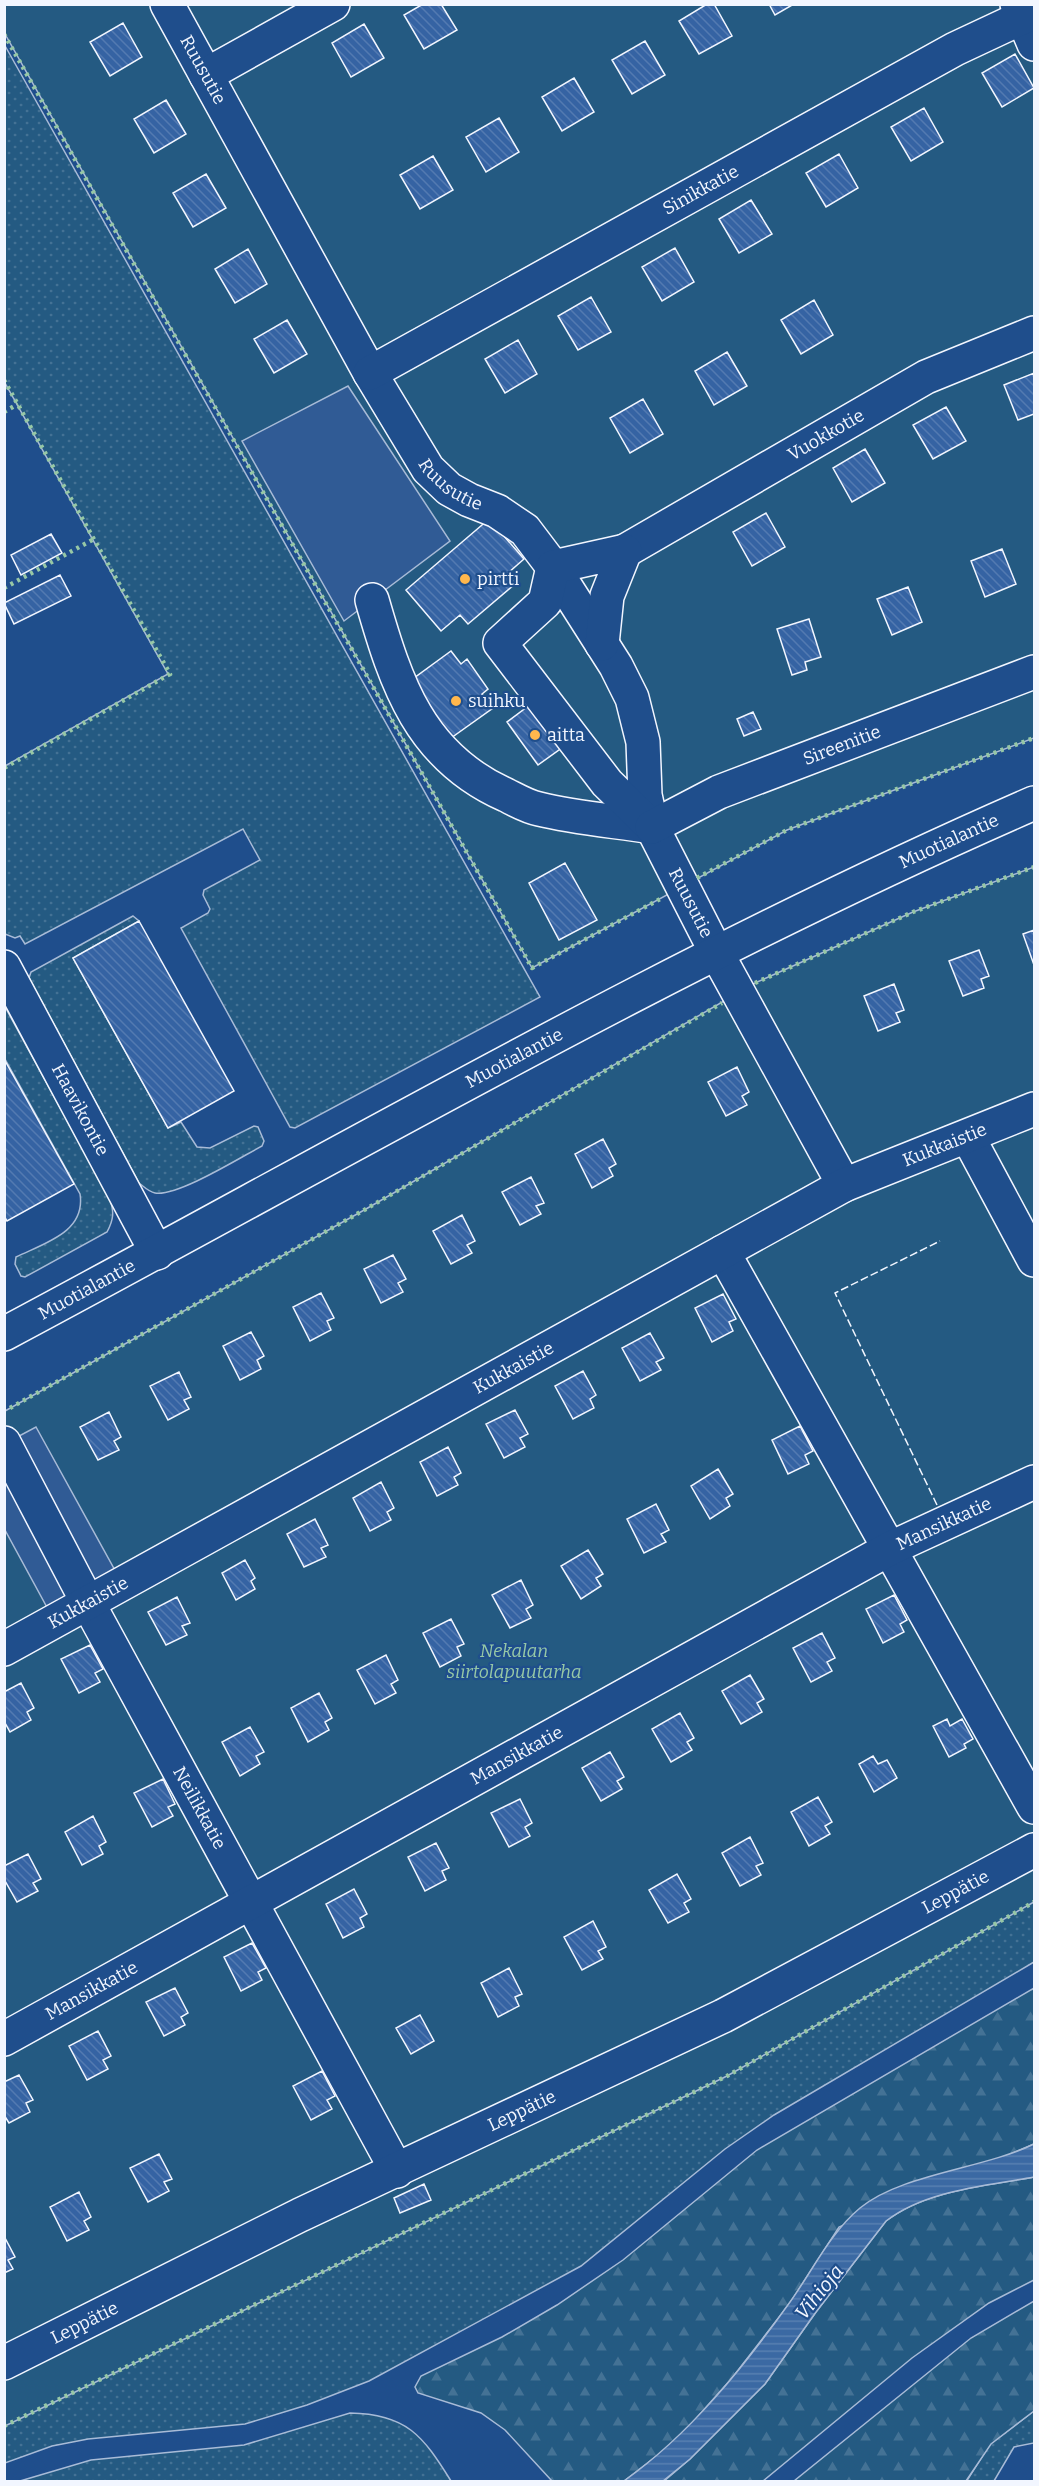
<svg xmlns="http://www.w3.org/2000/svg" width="1039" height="2486" viewBox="0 0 1039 2486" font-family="Bitter,serif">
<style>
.grass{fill:url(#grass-dots);stroke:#a8bbd7;stroke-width:1.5}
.forest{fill:url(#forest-firs);stroke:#a8bbd7;stroke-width:1.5}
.garden{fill:#245a82;stroke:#a8bbd7;stroke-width:1.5}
.parking{fill:#305b95;stroke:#a8bbd7;stroke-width:1.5}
.water{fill:url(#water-rules);stroke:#a8bbd7;stroke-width:1.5}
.building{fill:url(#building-back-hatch);stroke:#f2f6ff;stroke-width:1.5}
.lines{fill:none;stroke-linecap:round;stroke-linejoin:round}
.minor-casing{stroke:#f2f6ff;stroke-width:36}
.minor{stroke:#1f4e8c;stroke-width:33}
.hedge{stroke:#97c8a6;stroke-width:4.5;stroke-dasharray:3 4.5;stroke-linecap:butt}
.fence{stroke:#f2f6ff;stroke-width:1.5;stroke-dasharray:8 3;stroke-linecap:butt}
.poi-dot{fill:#ffb74d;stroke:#1f4e8c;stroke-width:2}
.labels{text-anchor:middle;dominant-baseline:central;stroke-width:4.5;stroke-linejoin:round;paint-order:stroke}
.street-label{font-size:18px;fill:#f2f6ff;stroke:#1f4e8c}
.poi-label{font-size:18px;fill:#f2f6ff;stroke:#1f4e8c;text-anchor:start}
.park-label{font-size:18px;font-style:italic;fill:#97c8a6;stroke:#1f4e8c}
.water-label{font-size:20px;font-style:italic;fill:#f2f6ff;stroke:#1f4e8c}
</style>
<defs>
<pattern id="grass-dots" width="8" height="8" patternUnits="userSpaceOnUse" patternTransform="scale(1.5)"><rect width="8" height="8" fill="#245a82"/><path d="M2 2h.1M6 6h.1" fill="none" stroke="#447295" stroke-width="1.8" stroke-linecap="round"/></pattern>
<pattern id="forest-firs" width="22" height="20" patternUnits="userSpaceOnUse" patternTransform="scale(1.5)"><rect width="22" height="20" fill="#245a82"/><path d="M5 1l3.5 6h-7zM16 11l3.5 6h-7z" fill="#447295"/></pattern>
<pattern id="water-rules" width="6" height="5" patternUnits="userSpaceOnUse" patternTransform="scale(1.5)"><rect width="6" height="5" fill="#3b69a3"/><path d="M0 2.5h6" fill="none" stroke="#587fb1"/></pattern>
<pattern id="building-back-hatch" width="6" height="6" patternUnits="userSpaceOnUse" patternTransform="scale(1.5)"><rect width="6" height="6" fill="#3563a3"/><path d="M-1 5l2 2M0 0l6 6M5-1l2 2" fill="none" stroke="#537ab1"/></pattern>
</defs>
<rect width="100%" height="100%" fill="#1f4e8c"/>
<path class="grass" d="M4,44L540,997L295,1128L290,1127L181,928L208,913L210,909L203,895L204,890L260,860L243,829L25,944L20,936L15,938L5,934V766L168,674L5,383Z
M133,916L139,921L73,958L168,1128L181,1122L197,1147L210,1148L254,1126L258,1127L264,1141L262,1146C241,1157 177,1197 155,1193C149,1192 143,1186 139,1183L29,978L31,972Z
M4,1005L110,1199C114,1212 114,1219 107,1232L25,1277L21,1276L15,1264L16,1257C45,1243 86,1232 80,1194L5,1059Z
M1034,1859V1962L774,2115L725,2149L581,2266L369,2381L307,2405L245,2424L88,2439L52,2446L5,2463V2375Z
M1034,2411V2443L1014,2447L994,2481L966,2482L990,2444Z
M350,2413C407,2414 423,2436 451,2481H20L91,2460L244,2445Z"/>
<path class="forest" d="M1034,1988V2144L839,2227L790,2303L732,2378L676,2441L624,2481H552L505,2430L481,2413L418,2393L415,2387L421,2376L502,2337L557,2305L623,2260L757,2150Z
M1034,2177V2280L989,2303L912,2358L763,2481L663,2482L690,2459L765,2384L816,2312L886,2221C926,2190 986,2186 1034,2177Z
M1034,2301V2411L991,2444L966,2481H794L971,2338Z"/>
<path class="garden" d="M4,5H1034V738L787,830L532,968L5,34Z
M1034,867V1902L727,2076L5,2426V1411L366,1209L755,983L913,912Z"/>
<path class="parking" d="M348,386L450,541L344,621L242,441Z
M36,1427L117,1574L49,1611L5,1530L4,1444Z"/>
<path class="water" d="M1034,2144V2177C986,2186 926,2190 886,2221L816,2312L765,2384L690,2459L663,2481H624C690,2434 743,2368 790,2302C813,2270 830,2233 860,2208C901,2174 983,2169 1034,2144Z"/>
<path class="building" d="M423,4H441L457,30L424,49L404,15Z
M707,4H714L732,36L699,54L679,21Z
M769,4H794L775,15Z
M123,23L142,57L110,76L90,42Z
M364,24L384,58L351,77L332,43Z
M645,41L665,75L632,94L612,60Z
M1015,54L1034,88L1002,107L982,73Z
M574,78L594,112L562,131L542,97Z
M166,100L186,134L154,153L134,119Z
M924,108L943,142L911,161L891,127Z
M499,118L519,152L486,172L466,137Z
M839,154L858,188L826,207L806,173Z
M433,156L453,190L420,209L400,175Z
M206,174L226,208L193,227L173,193Z
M751,200L772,234L739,253L719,219Z
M675,248L694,282L662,301L642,267Z
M248,249L267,284L235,303L215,269Z
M591,297L611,332L578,350L558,316Z
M814,300L833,335L801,354L781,320Z
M287,320L307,354L274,373L254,339Z
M518,340L537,374L505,393L485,359Z
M727,352L747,386L714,405L695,371Z
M1034,373V414L1018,420L1004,385Z
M643,399L663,434L630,453L610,418Z
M946,407L966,441L933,459L913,425Z
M865,449L885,483L852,502L833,468Z
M766,513L785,547L752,566L733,532Z
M489,519L524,559L507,574L515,584L468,624L460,615L441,631L406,590Z
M51,534L62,553L21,575L11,555Z
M1002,549L1016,584L985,597L971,561Z
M60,575L71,596L14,624L4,603Z
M908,587L922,622L892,635L877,599Z
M809,619L821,657L805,662L807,670L792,675L777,629Z
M451,651L461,664L467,659L488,689L482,694L493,708L451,738L410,681Z
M531,704L563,747L538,765L507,722Z
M753,712L761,729L744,736L737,719Z
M565,863L597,920L559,940L529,883Z
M139,921L234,1091L168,1128L73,958Z
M1034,930V965L1023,934Z
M979,950L989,976L981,979L984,988L963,996L949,961Z
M894,984L904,1010L896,1013L900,1022L878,1031L864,996Z
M4,1059L74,1184L7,1221L4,1216Z
M737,1067L749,1092L742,1096L747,1105L726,1116L708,1082Z
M603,1139L616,1164L609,1168L613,1176L592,1188L575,1154Z
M531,1177L544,1203L536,1206L541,1214L520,1225L502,1192Z
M462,1215L475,1241L467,1245L472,1253L451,1264L433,1231Z
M393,1255L406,1279L398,1283L403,1292L381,1303L364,1269Z
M321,1293L334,1318L327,1321L331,1330L310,1341L293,1307Z
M723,1294L736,1319L729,1322L733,1331L712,1342L695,1308Z
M251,1332L264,1356L257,1360L261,1369L240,1380L223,1346Z
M650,1333L664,1358L656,1362L661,1370L640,1381L622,1348Z
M583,1371L596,1395L590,1399L594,1408L573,1419L555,1386Z
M179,1372L191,1397L184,1400L189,1409L168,1420L150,1386Z
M515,1410L528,1434L520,1438L525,1447L504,1458L486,1424Z
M109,1412L121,1437L114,1441L119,1450L98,1460L80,1427Z
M800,1426L813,1451L805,1455L809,1464L788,1474L772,1440Z
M448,1447L461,1473L454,1477L458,1485L437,1496L420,1462Z
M718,1469L733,1494L726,1498L730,1506L710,1519L691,1486Z
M381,1482L394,1508L387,1512L391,1520L370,1531L353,1498Z
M656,1504L669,1530L661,1534L666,1542L644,1553L627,1519Z
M315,1519L328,1545L321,1548L326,1557L304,1567L287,1534Z
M588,1550L603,1574L596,1578L601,1586L581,1599L561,1566Z
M245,1560L255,1578L251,1581L255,1589L236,1600L222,1573Z
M521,1580L533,1605L526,1609L531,1618L510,1628L492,1595Z
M894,1595L907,1620L900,1624L904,1632L883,1643L866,1609Z
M177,1597L190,1623L182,1626L187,1635L166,1645L148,1612Z
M451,1619L464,1644L457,1647L461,1656L440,1667L423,1633Z
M822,1633L835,1658L827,1662L832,1671L811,1682L793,1648Z
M90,1645L103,1669L95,1673L100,1682L79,1693L61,1659Z
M386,1655L398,1680L391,1684L396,1693L375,1704L357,1670Z
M750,1675L764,1699L757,1703L762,1712L741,1724L722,1691Z
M21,1683L34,1708L27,1712L31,1720L10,1732L4,1721V1692Z
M319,1693L332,1718L325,1722L329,1730L308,1742L291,1708Z
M680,1713L694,1738L687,1742L692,1750L671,1762L652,1729Z
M947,1719L950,1726L962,1719L973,1739L964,1744L966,1748L949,1757L933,1726Z
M250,1727L264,1752L256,1756L260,1764L240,1776L222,1742Z
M610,1752L624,1777L617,1781L622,1789L601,1801L582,1768Z
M873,1756L878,1764L887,1760L897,1778L874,1792L859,1764Z
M163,1779L175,1804L168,1807L173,1816L152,1827L134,1793Z
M818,1797L832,1822L825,1826L830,1834L809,1846L791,1812Z
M520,1799L532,1823L525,1827L530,1836L509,1847L491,1813Z
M93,1816L106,1842L99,1846L103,1854L82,1865L65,1832Z
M750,1837L763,1863L756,1866L761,1875L740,1886L722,1853Z
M436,1843L449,1868L442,1871L446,1880L425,1891L408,1857Z
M28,1854L41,1879L33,1883L38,1891L17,1902L4,1879V1866Z
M677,1874L691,1899L684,1903L689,1912L668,1923L649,1890Z
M354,1889L367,1914L360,1918L364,1927L343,1938L326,1904Z
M593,1921L606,1947L598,1951L603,1959L582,1970L564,1937Z
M252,1943L266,1968L258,1972L262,1980L241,1991L224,1957Z
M509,1968L522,1994L515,1997L519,2006L498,2017L481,1983Z
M175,1988L188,2013L181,2017L185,2025L164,2036L146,2002Z
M420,2015L434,2041L411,2054L396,2028Z
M98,2031L111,2056L103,2060L108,2069L87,2080L69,2046Z
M322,2071L335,2096L327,2100L332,2109L311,2120L293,2086Z
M19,2075L33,2100L26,2103L30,2112L9,2123L4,2115V2082Z
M159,2154L172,2179L164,2182L169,2191L148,2202L130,2168Z
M424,2184L431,2200L400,2213L394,2198Z
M79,2192L91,2217L84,2221L89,2230L67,2241L50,2207Z
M4,2236L15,2257L8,2260L13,2269L4,2273Z"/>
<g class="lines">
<g class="minor-casing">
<g id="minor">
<path id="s1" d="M167,4L370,373L428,469L449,489L469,500L497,511L525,530L553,567L616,666L632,698L643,742L645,795L652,827L716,952L844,1185"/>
<path d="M1017,4L1034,44"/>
<path d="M206,75L333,4"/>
<path id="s2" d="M370,373L955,49L1034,12"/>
<path id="s3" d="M625,551L926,377L1034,333"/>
<path d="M372,600C396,684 420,757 506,795C516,800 528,807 539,809C576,818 615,821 652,827"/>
<path d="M602,644L607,596L625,551L553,567L545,602L500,643L607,783L652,827"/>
<path id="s4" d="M652,827L719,792L1034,672"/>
<path id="s5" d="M4,967L157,1253"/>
<path d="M968,1137L1034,1260"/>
<path d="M723,1252L1034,1807"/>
<path id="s6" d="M4,1334C345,1152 680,957 1034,803"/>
<path id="s7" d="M4,1443L88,1603L397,2171"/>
<path id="s8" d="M4,1649L844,1185L1034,1109"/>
<path id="s9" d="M4,2039L891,1548L1034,1482"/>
<path id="s10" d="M4,2363L300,2215L723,2016L1034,1850"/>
</g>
</g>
<use href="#minor" class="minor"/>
<path class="hedge" d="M4,34L532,968L662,898
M4,380L170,674L4,768
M4,412L18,404
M4,588L94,539
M697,878L787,830L1034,738
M755,983L913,912L1034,867
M10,1408L366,1209L722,1003
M4,2426L727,2076L1034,1902"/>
<path class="fence" d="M937,1505L835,1293L940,1241"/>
</g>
<g class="poi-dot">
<circle cx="465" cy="579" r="6"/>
<circle cx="456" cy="701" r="6"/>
<circle cx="535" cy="735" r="6"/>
</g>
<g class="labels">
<g class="street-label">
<text stroke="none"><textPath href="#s1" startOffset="75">Ruusutie</textPath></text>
<text stroke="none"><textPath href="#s2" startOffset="378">Sinikkatie</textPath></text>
<text stroke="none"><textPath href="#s3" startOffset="232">Vuokkotie</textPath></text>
<text stroke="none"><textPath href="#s1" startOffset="561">Ruusutie</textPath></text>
<text stroke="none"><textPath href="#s4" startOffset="207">Sireenitie</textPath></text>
<text stroke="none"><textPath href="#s6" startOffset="1066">Muotialantie</textPath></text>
<text stroke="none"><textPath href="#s1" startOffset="1065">Ruusutie</textPath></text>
<text stroke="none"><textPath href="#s6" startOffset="580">Muotialantie</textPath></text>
<text stroke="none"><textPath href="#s5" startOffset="162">Haavikontie</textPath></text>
<text stroke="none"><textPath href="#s8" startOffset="1068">Kukkaistie</textPath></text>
<text stroke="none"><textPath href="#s6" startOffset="94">Muotialantie</textPath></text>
<text stroke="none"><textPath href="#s8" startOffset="582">Kukkaistie</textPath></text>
<text stroke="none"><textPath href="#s9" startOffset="1072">Mansikkatie</textPath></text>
<text stroke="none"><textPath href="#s8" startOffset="96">Kukkaistie</textPath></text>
<text stroke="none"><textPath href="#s9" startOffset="586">Mansikkatie</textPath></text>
<text stroke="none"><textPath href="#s7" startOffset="414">Neilikkatie</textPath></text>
<text stroke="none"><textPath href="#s10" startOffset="1062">Leppätie</textPath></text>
<text stroke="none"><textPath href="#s9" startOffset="100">Mansikkatie</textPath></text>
<text stroke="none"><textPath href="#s10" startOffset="576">Leppätie</textPath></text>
<text stroke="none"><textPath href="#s10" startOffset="90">Leppätie</textPath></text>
</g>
<g class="poi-label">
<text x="477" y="579">pirtti</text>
<text x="468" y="701">suihku</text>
<text x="547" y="735">aitta</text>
</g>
<g class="park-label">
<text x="514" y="1651">Nekalan<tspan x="514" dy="21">siirtolapuutarha</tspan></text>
</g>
<g class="water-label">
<text transform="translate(819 2292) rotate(-51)">Vihioja</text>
</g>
</g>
<rect width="1039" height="2486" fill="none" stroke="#f2f6ff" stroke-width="12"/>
</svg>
